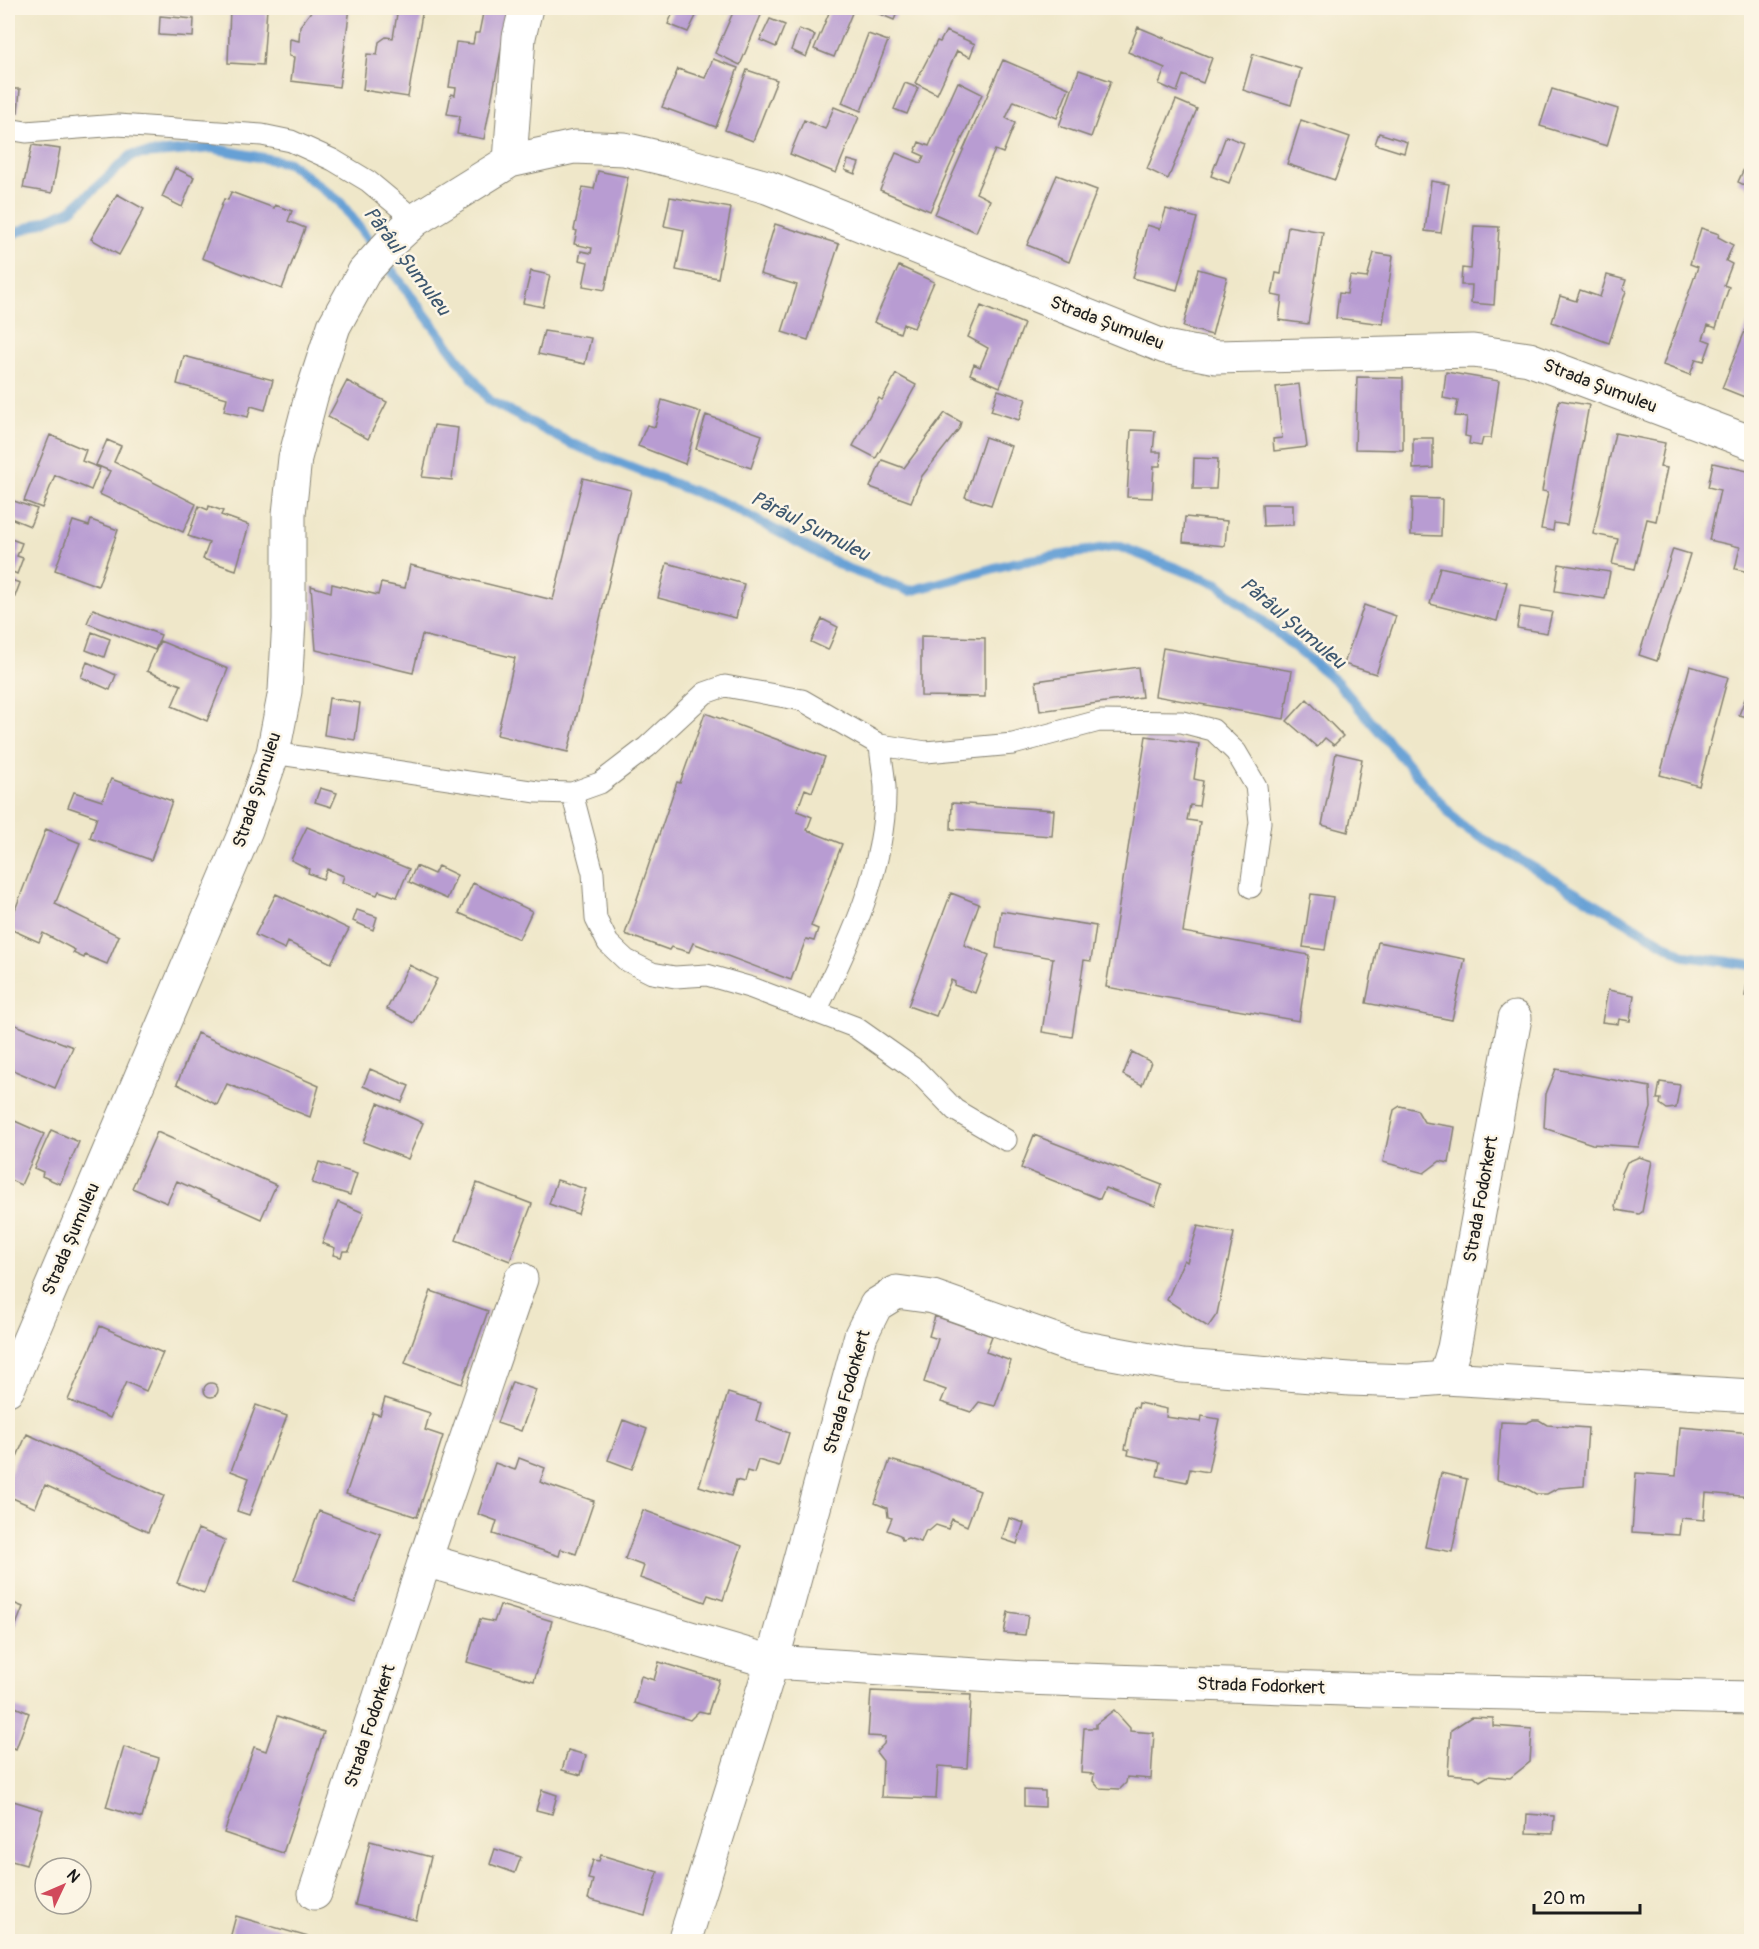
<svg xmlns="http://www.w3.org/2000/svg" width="1759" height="1949" viewBox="0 0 1759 1949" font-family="Pangolin,sans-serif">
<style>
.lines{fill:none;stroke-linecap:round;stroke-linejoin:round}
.stream{stroke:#66a0d5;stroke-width:10}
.building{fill:#b89cd2}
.service-casing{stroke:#868272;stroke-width:23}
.minor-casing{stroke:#868272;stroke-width:35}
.service{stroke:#fff;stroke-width:21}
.minor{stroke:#fff;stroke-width:33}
.labels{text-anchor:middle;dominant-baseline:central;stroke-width:5;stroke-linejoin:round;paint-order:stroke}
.street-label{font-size:18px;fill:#1c1c1c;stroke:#fcf5e5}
.water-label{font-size:20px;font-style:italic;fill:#3d576f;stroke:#fcf5e5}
</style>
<rect width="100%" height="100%" fill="#fcf5e5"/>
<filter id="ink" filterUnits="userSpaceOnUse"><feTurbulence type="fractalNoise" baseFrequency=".0167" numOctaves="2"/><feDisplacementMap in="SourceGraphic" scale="12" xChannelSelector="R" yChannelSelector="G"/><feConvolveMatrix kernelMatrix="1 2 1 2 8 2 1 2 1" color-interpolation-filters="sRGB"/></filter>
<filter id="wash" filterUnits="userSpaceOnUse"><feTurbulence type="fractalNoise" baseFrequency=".008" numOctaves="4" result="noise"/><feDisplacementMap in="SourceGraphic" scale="24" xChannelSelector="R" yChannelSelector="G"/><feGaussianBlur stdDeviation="1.35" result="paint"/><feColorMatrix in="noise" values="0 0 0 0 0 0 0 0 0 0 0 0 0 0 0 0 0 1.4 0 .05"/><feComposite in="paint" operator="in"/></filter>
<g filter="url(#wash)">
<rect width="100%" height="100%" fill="#efe7c9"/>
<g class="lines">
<path class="stream" d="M8,236L71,210L132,155L212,148L289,163L340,202L490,401L572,444L728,505L846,568L910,591L1013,563L1118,546L1218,584L1337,682L1460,825L1685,956L1752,965"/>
</g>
<g id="blocks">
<path class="building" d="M161,8H222L221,12L195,10L194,15L161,12Z
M230,8H267L263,65L228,63Z
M332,8H350L339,87L291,81L294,57L289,56L290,39L299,41L300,26L312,10H332Z
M398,8H423L408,97L363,90L367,54L377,55L379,42L386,37L393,38Z
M484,8H509L484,139L457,134L460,116L447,114L451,94L455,95L456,88L449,87L456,42L473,44L475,33H479Z
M675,8H700L688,32L668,24Z
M735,8H764L740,65L715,53Z
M831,8H854L834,57L814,49Z
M871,8H899L894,20L870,10Z
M160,16L194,19L193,37L159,35Z
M770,19L785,25L776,47L760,40Z
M1138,27L1212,58L1203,83L1183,75L1177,92L1159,84L1165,68L1128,52Z
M799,29L815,35L806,57L791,50Z
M946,31L975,44L970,57L957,51L937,94L915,83L937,41L940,42Z
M868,34L888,41L861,111L842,103Z
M1253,54L1301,69L1291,105L1243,90Z
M713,59L738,68L716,127L662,107L678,69L705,78Z
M1003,60L1069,88L1057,118L1014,101L1006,118L1015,123L1003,153L995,150L976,193L990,200L976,232L935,214Z
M747,70L777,80L753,141L725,130Z
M1079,70L1111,81L1091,137L1059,126Z
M958,82L982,94L930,211L880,190L896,153L921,163L924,156L915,152L919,142L929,146Z
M905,83L918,88L907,114L894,109Z
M8,89H20L18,112H8Z
M1552,89L1618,109L1607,146L1540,126Z
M1176,100L1197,109L1168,179L1147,169Z
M834,107L859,117L836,173L790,154L804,120L825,129Z
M1301,120L1350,137L1335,180L1287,164Z
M1379,133L1407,142L1404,153L1375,144Z
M1226,136L1244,143L1229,183L1211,176Z
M32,145L60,149L52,193L23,188Z
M848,160L859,163L855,174L845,170Z
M1747,162L1752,165V189L1738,182Z
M175,168L194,177L182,207L162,197Z
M598,171L628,177L605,290L583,286L588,262L579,260L581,251L591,253L592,248L574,244L577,231L574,230L583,187L594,189Z
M1057,175L1097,190L1069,262L1027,245Z
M1431,181L1449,184L1441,233L1425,231Z
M231,192L274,208L275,205L292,211L288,221L305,228L282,289L202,258L224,199L228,200Z
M117,194L144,209L119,255L91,239Z
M670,197L731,208L718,278L676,270L684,230L664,226Z
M1166,209L1197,218L1177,290L1133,278L1147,225L1160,229Z
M775,224L839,244L808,340L782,332L797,285L760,274Z
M1288,226L1323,232L1308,324L1279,320L1282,297L1272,295L1276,273L1281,274Z
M1474,226L1499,227L1494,305L1471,303L1472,285H1461L1462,268L1471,269Z
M1701,228L1719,234L1718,237L1733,245L1726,261L1732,264L1724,285L1729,287L1716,328L1708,325L1703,339L1711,342L1704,361L1696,359L1690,375L1663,365L1698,267L1690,264Z
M1374,253L1393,256L1383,324L1336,318L1339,293L1347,294L1350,276L1367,278Z
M899,266L934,282L914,328L903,324L900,333L874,322Z
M1198,269L1227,277L1212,335L1183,327Z
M531,271L550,275L543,307L523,303Z
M1607,275L1626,280L1623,289L1626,291L1609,343L1552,322L1560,296L1576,301L1580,290L1600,297Z
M981,306L1024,324L1000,387L970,374L974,364L980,367L988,348L968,337Z
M1751,316L1752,387L1747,398L1722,388Z
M544,331L591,338L585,364L538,354Z
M184,356L273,380L265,410L251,406L248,417L224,411L227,398L177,384Z
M1446,372L1499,381L1491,438H1483L1481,446L1469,444L1470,437L1465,436L1467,417L1455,416L1458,401L1443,398Z
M896,374L916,385L876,458L853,446L879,398L882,400Z
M1357,377L1403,378V450L1355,449Z
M347,381L387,402L368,439L328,417Z
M1299,384L1307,447L1274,451L1273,439L1282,438L1276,387Z
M998,390L1026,399L1019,420L991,411Z
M662,400L701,412L685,464L638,446L647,425L655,427Z
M1559,400L1589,405L1567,525L1554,523L1553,531L1541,529L1548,492L1542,491Z
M945,413L961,422L959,429L922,476L911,502L870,487L882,460L904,468Z
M706,415L762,435L751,468L696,449Z
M434,425L458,428L452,480L422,477Z
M1131,430L1155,431L1153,452H1161L1160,466H1154L1152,498L1127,497Z
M1615,433L1665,443L1660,467L1667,468L1656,521L1647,519L1635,569L1612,564L1618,539L1593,534Z
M50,435L86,450L82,461L100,468L91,490L55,475L42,508L24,501Z
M985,437L1011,446L991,505L965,497Z
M1413,438H1433V468L1413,469Z
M107,440L121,446L114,462L196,504L183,532L99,494L110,471L96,465Z
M1194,458L1218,459L1216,489H1193Z
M1713,463L1752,472V558L1749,572L1735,569L1740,547L1709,540L1720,490L1708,487Z
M583,478L631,490L568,752L497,735L515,658L422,635L413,673L316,650L311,586L331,592L332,584L378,595L381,583L405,588L410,565L553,600Z
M1412,498L1442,499L1441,536L1411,535Z
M11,500L37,509L30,526L8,517Z
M1262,504H1293V525L1263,526Z
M199,506L208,510L209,506L223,511L221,515L249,525L236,570L203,559L209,543L188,536Z
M1185,517L1227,521L1225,546L1183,542Z
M91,520L118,530L98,586L55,570L73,521L89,526Z
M8,538L22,543L17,556L23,558L17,574L8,570Z
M1673,549L1690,554L1657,661L1639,655Z
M667,563L744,584L736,618L658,598Z
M1559,564L1610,572L1605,599L1555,591Z
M1440,567L1507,582L1497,621L1430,604Z
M8,579L20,583L8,615Z
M1364,605L1396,616L1376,674L1344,664Z
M1520,607L1552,612L1547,633L1517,628Z
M93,609L161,635L155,650L87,623Z
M822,619L838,627L828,650L811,642Z
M92,632L110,639L104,657L86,650Z
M921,636L985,638V697L921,696Z
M160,641L228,669L207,721L172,706L181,685L147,671Z
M1163,648L1292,671L1284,719L1155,696Z
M87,662L116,675L110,690L81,677Z
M1690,666L1728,677L1699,786L1660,775Z
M1138,667L1142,697L1040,711L1036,681Z
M329,698L360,703L355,740L324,735Z
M1307,699L1343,736L1334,745L1325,738L1317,747L1287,721Z
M1745,699L1752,701V718L1739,715Z
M705,713L825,757L812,792L805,789L797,811L812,817L807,830L842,844L811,926L818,929L814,941L806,939L791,980L693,943L689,952L671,947L669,950L625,934L677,782L680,783Z
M1146,736L1199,744L1194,779L1203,781L1199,806L1190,805L1187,820L1200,822L1183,932L1309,955L1299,1021L1106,987Z
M1336,753L1362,759L1348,832L1322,825Z
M111,779L172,801L151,860L90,838L97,817L68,807L74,792L102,801Z
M320,788L337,793L331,807L315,802Z
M952,803L1054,810L1052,836L951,829Z
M307,827L409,869L397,897L379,891L377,895L363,890L342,882L344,876L327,869L323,879L308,873L309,869L291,860Z
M46,829L80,843L55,904L119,936L107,964L85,955L84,958L73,953L75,950L43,933L39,942L8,928Z
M416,866L434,874L438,866L457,875L447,899L409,882Z
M473,883L532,911L519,939L459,913Z
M951,893L979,904L964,945L989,955L975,993L954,985L955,982L951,980L936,1016L908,1006Z
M276,894L349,929L331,963L288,942L285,949L255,935Z
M1311,894L1333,897L1325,950L1303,947Z
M357,910L377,917L373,930L353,921Z
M1001,911L1096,926L1091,961L1084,960L1072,1037L1042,1032L1053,958L996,948Z
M1378,942L1465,959L1452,1020L1366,1003Z
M409,965L437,979L414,1023L387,1009Z
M1747,983H1752V997L1745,996Z
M1608,990L1634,995L1630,1021L1619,1019L1618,1024L1602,1022Z
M8,1022L73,1047L55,1088L8,1068Z
M197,1033L319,1086L310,1117L227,1084L217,1105L177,1084Z
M1132,1052L1151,1062L1142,1085L1123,1075Z
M370,1069L409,1086L402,1102L363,1086Z
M1556,1069L1650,1087L1651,1108L1639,1147L1592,1144L1544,1128L1546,1094Z
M1660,1082L1680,1085L1676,1108L1667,1109L1660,1104L1661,1099H1657Z
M378,1103L423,1123L408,1159L363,1142Z
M1400,1106L1417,1110L1424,1122L1455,1127L1449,1163L1440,1161L1424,1173L1383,1162L1394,1110Z
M8,1118L44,1134L21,1185L8,1179Z
M51,1130L79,1142L60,1184L42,1176L43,1172L34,1168Z
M157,1132L276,1185L261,1219L177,1181L167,1203L132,1188Z
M1034,1135L1162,1185L1155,1206L1105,1188L1100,1199L1021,1168Z
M1639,1157L1652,1161L1642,1212L1639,1214L1617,1210L1615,1206L1622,1173L1627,1162Z
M319,1162L357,1174L350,1195L312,1183Z
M557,1180L586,1189L578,1214L549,1204Z
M477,1183L532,1204L510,1261L456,1240Z
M338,1202L364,1213L349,1251H343L341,1257L333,1255L335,1248L322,1243Z
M1198,1226L1234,1233L1217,1314L1208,1327L1167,1300L1184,1260L1187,1262Z
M431,1291L488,1311L462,1384L405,1363Z
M935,1316L992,1336L986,1352L1011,1361L995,1406L979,1402L971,1412L941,1402L946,1390L924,1382L938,1339L929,1336Z
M100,1326L163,1353L146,1391L126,1382L110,1418L68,1400Z
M512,1382L536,1390L521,1431L497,1423Z
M204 1390a7 7 0 1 1 14 0a7 7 0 1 1-14 0Z
M728,1393L761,1403L756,1420L789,1433L779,1466L758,1460L754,1473L747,1471L744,1482L736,1480L731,1496L699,1486Z
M385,1398L430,1413L425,1430L443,1436L417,1517L346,1494L373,1413L380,1415Z
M1139,1403L1167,1409L1166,1417L1201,1422L1202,1416L1219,1419L1208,1472L1190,1469L1187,1482L1157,1476L1160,1462L1128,1455L1129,1450L1125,1449L1134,1407L1138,1408Z
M256,1405L287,1416L249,1515L237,1511L249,1478L231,1471Z
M623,1420L647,1429L632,1469L608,1460Z
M1533,1420H1539L1547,1425L1588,1428L1584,1486L1558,1488L1547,1494H1536L1522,1486L1497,1480L1501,1422L1526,1423Z
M1680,1427L1752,1433V1497L1706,1493L1704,1520L1681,1518L1679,1535L1632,1532L1636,1473L1676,1476Z
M27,1434L164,1496L148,1532L45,1485L35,1508L8,1496V1477Z
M519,1458L545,1468L540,1482L594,1501L576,1554L561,1549L559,1556L493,1534L497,1521L478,1514L495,1463L515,1470Z
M890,1460L932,1472L980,1491L967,1526L952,1519L948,1529L936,1525L929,1531L926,1530L921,1542L908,1538L902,1540L900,1535L887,1530L892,1518L888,1517L887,1508L875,1503Z
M1441,1473L1467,1479L1452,1552L1425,1547Z
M643,1510L742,1546L723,1600L708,1595L705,1602L640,1578L644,1566L625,1559Z
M319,1511L381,1534L355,1603L294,1580Z
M1009,1518L1024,1523L1017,1544L1002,1539Z
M198,1529L225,1540L204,1593L177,1583Z
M8,1601L23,1607L9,1643H8Z
M500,1605L552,1621L534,1681L467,1662L480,1619L494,1622Z
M1008,1612L1028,1615L1025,1635L1004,1633Z
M659,1662L719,1680L708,1713L699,1711L690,1720L634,1703L641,1676L654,1680Z
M871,1691L971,1695L967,1768L938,1766L936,1799L881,1797L883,1761L876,1752L884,1744L885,1737L868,1736Z
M8,1704L29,1713L16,1749L8,1746Z
M1114,1710L1130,1728V1731L1154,1733L1151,1779L1127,1777L1126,1783L1120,1789L1099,1788L1093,1781L1094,1774L1081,1773L1084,1728H1096V1724Z
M278,1716L324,1732L283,1853L224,1833L254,1747L266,1751Z
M1471,1717L1493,1718V1726L1532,1729L1530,1762L1510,1778L1488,1776L1480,1781L1474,1776L1448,1774L1451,1730Z
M124,1747L159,1758L142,1818L106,1807Z
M568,1750L586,1755L581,1775L562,1770Z
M542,1790L557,1795L552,1814L536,1810Z
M1024,1790L1045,1791V1807L1024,1806Z
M10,1800L43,1810L26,1865L8,1860V1809Z
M1527,1814L1554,1816L1553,1834L1526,1833Z
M370,1841L431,1857L416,1920L355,1905Z
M495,1849L521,1857L515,1873L490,1864Z
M601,1855L658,1872L645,1915L588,1899L593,1880L588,1879L593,1860L599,1861Z
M236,1916L322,1941V1942H229Z"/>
</g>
</g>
<g filter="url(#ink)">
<use href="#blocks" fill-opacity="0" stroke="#868272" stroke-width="1.5"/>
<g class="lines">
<g class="service-casing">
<path id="service" d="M8,129L26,132L118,125L262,135L291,141L333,160L368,181L415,220
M273,753L537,792L572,793L600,783L647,747L705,693L725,686L802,700L880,745L926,752L1013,744L1099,721L1182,722L1213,730L1236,752L1256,786L1260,822L1251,887
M572,793L593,873L596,919L608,943L626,960L652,973L675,977L707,975L752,988L855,1027L916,1070L955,1110L1006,1140
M816,1011C850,943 887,865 885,787C884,773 881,759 880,745"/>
</g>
<g class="minor-casing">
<path id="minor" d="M510,161L519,37L526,8
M521,1279L425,1560L772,1662L1025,1678L1373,1690L1752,1698
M1445,1378L1752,1396
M8,1389L246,830L273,753L285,691L289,620V514L295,458L311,397L334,326L364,272L393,240L415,220L510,161L574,147L624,149L674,161L767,187L1165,347L1216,357L1473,351L1529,359L1752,443
M315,1893L425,1560
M684,1942L772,1662L861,1335L876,1305L897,1292L933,1297L1069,1345L1182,1366L1350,1379L1409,1381L1445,1378L1454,1348L1515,1018"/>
</g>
<use href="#service" class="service"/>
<use href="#minor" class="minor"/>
</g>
</g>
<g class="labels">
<g class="street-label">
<text transform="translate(1107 323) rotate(21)">Strada Șumuleu</text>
<text transform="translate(1600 386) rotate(21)">Strada Șumuleu</text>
<text transform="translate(257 790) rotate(-72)">Strada Șumuleu</text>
<text transform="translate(1481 1199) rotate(-80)">Strada Fodorkert</text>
<text transform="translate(71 1239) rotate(-67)">Strada Șumuleu</text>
<text transform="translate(847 1392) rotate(-74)">Strada Fodorkert</text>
<text transform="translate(1261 1686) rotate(2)">Strada Fodorkert</text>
<text transform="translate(370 1726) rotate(-72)">Strada Fodorkert</text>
</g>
<g class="water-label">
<text transform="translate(407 261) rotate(53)">Pârâul Șumuleu</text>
<text transform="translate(810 526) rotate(27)">Pârâul Șumuleu</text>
<text transform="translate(1293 623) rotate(40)">Pârâul Șumuleu</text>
</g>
</g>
<rect width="1759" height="1949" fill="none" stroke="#fcf5e5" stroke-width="30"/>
<g transform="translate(63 1886) rotate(46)"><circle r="28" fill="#fcf5e5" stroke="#a29e95" stroke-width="1.5"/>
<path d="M0-4.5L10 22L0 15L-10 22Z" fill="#d1495b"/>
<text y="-9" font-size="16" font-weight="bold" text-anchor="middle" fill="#1c1c1c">N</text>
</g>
<path d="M1534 1904v9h106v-9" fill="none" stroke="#1c1c1c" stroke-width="3"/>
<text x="1543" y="1904" font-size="18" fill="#1c1c1c" stroke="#fcf5e5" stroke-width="4.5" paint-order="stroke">20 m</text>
</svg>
